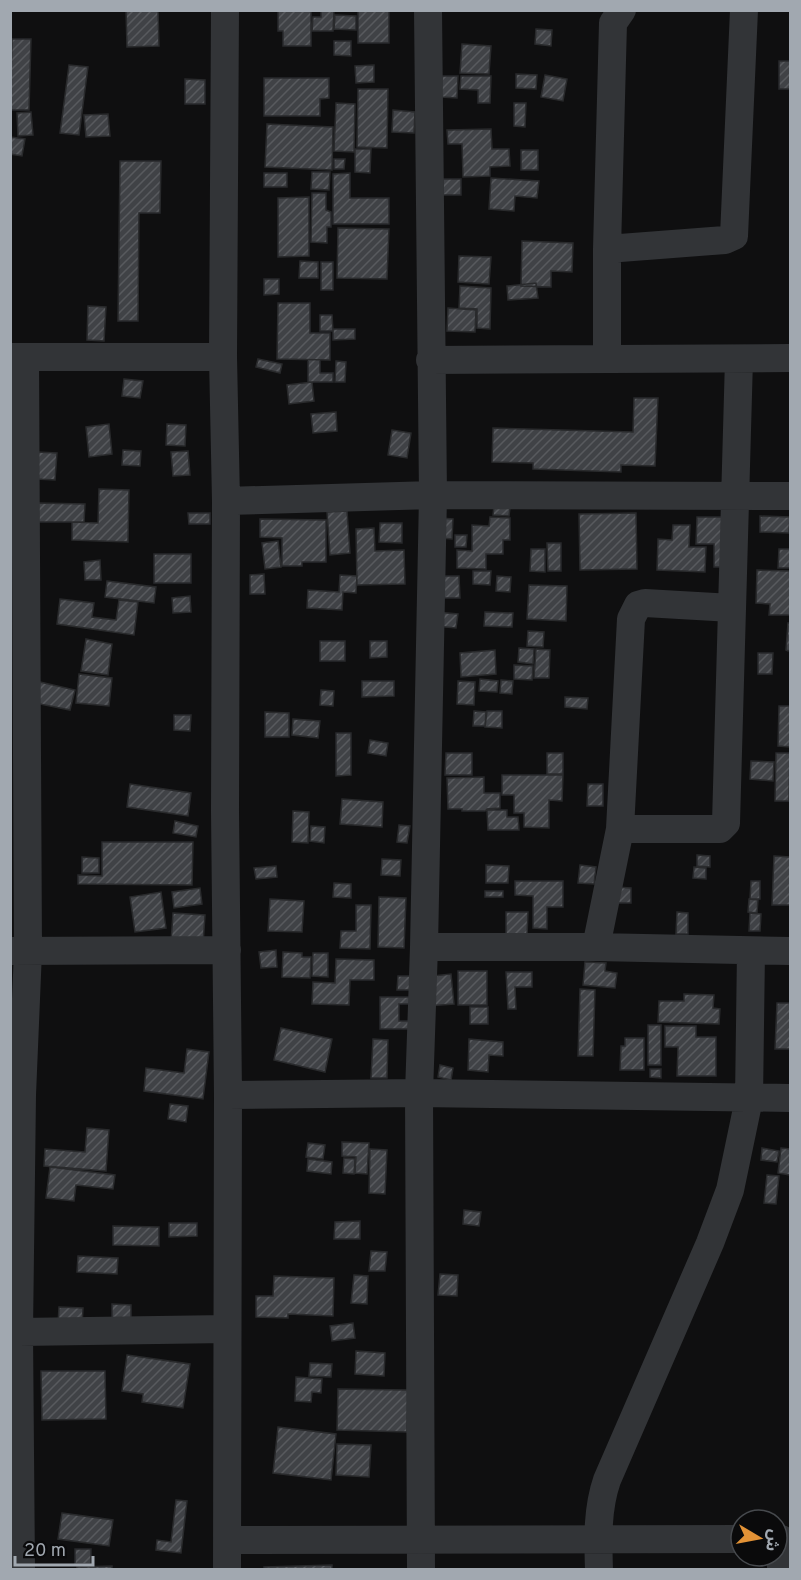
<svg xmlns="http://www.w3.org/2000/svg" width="801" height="1580" viewBox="0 0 801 1580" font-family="Overpass,'Noto Sans Arabic',sans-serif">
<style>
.building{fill:url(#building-hatch);stroke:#292a2c;stroke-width:1.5}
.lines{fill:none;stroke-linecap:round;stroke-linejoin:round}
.minor{stroke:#323437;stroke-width:28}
</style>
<defs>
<pattern id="building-hatch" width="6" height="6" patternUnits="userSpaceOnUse" patternTransform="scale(1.5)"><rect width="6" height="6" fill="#404246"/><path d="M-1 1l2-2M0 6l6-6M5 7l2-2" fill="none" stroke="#585a5e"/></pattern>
</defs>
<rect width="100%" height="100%" fill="#0f0f10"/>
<path class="building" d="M126,10H158L159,46L127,47Z
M278,10H311V46H283V31H278Z
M321,10H334L333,31H312L313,17H321Z
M358,10H389V43H358Z
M335,15L356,16V30L334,29Z
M536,29L552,30L551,46L535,44Z
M12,39H31L29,110H10Z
M334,41H351V56L334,55Z
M462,44L491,46L489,74L460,73Z
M779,61H790V89H779Z
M69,65L88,67L79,135L60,133Z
M374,65V82L356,83L355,66Z
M516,74L537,75L536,89L516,88Z
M545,75L567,79L563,101L541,97Z
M442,76H458L457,98L441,97Z
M461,76H491L490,103H478V90L460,89Z
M264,78H329V98L320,99V116H264Z
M185,79L205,80V104H185Z
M358,89H388L387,148L357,147Z
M336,103L355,104L354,152L334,151Z
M514,103H526L525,127L514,126Z
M393,110L415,112L414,133L392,132Z
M31,112L33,135L18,136L17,113Z
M108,114L110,136L86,137L84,115Z
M267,124L333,127L332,170L265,167Z
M491,129L492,149H509L510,166L490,167V176L463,177L462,144H448L447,130Z
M10,137L25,139L22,156L10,154Z
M355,149H371L370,173L355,172Z
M521,150H538V170H521Z
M334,159H345L344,169H334Z
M120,161H161L160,213H139L138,321H118Z
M312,172H330L329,190L311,189Z
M264,173H287V187H264Z
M350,173V198H389V224H333V174Z
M491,178L539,181L537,198L515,196L514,211L489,209Z
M443,179H461V195H443Z
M312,193H326V210L331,212V227H327V243L311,242Z
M309,197V256L278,257V198Z
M338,228L389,229L387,279L337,278Z
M522,241L573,243L572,272L551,271V287L521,286Z
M459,256L491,257L489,284L458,282Z
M300,261L318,262V278H299Z
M321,262H333V290H321Z
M264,279H279V294L264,295Z
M536,283L538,298L508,300L507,286Z
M460,286L491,288L490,329L477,328V309L459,308Z
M278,303H310V333H330V360L277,359Z
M88,306L106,307L104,341L87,340Z
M448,308L476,310L475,332L447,331Z
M320,315H332L333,331H320Z
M333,329H355V339L333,340Z
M258,359L282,364L280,373L256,367Z
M308,360H320V373H333V382H308Z
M336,361L346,362L345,382H335Z
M124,379L143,381L140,398L122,396Z
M312,382L314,401L289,404L287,385Z
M634,398H658L655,466L621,465V472L533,469V463L492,462L493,428L633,432Z
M336,412L337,431L313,433L311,414Z
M109,424L112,454L89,457L86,427Z
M167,424L186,425L185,446L166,445Z
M392,430L411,433L407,458L388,455Z
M123,450L141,451L140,466L122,465Z
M188,451L190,475L173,476L171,452Z
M37,452L57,453L55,480L36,479Z
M99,489L129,490L128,542L72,540V522L98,523Z
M38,503L85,504L84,522H38Z
M494,506L510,508L509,516L493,515Z
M347,511L350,553L330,555L327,512Z
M188,513H210V524H189Z
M636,513L637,569L580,570L579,514Z
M760,516L790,517L789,533L760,532Z
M490,517L510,518V540H503V554H486V569L457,568V550L472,551V525L489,526Z
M697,517H723L722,567H714V544H696Z
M440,518L453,519L452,539L441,538Z
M260,519L326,520V562H302V566H282V538L260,537Z
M380,523H402V543L379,542Z
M673,525H690L689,547H706L705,572L657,570L658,539L672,540Z
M374,528L375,551L404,550L405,584L357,585L356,529Z
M455,535H467L466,547H455Z
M278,541L281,567L265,569L262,543Z
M547,543H561V571H548Z
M531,549H545V572L530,571Z
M779,549H790V568H778Z
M154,554H191V583H154Z
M100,560L101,580H85L84,562Z
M757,570L790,571V615H769L770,604L756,603Z
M473,571H491L490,585L473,584Z
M264,574L265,594H250V575Z
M340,575L357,576L356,593L343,592L342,610L307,608L308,590L339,592Z
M444,576H459L460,598H444Z
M497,576L511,577L510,592L496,591Z
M107,581L156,587L154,603L105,597Z
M529,585L567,586L566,621L527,619Z
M190,596L191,612L173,613L172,598Z
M60,599L94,603L92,617L116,620L119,600L138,602L134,635L57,624Z
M436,612L458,614L456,628L435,626Z
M485,612L513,613L512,627L484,626Z
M788,623H790V650L788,651L786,650Z
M528,631L544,632L543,647L527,646Z
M86,639L112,644L108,675L81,671Z
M320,641H345V661H320Z
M370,641H387V657L370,658Z
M519,648L534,649L533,664L518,662Z
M536,649L550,650L549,678H534Z
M495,650L496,674L461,677L460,653Z
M758,653H773L772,674H758Z
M514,665L533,666L532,680L514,679Z
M79,674L112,678L109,706L76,703Z
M480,679L498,681L497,692L479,691Z
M501,680L513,681L512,694L500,693Z
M362,681H394V696L362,697Z
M458,681L475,682L474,705L457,704Z
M40,682L75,690L70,710L35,703Z
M321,690L334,691L333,706L320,705Z
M565,697L588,698L587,709L565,707Z
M779,706H790V747L778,746Z
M474,711L486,712L485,726H473Z
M487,711H502V728L485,727Z
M265,712L289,713V737H265Z
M174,715H191L190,731L174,730Z
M293,719L320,721L318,738L292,735Z
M336,733H351V775L336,776Z
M370,740L388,743L386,756L368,753Z
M446,753H472V775H445Z
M547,753H563V774H547Z
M776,753H790L789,801H775Z
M751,761L774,762L773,781L750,779Z
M502,775H563L562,801L549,800V828L524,827V813H514V795H502Z
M484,777V793H500V808L487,809L485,811H462V809H448L447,778Z
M130,784L191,793L188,816L127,807Z
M588,784H603V806H587Z
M342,799L383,802L382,827L340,824Z
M487,810H507V817H518L519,830H488Z
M293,811L309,812L308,843L292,842Z
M175,821L198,826L196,837L173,833Z
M399,825L410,826L407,843L397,842Z
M311,826L325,827L324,843L310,841Z
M102,842H193L192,885L78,884V875L102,876Z
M697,855L710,856V867L697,866Z
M774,856L790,857V905H772Z
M82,857L99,858V873H82Z
M382,859L401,860L400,876L381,875Z
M486,865L509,866L508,883H486Z
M580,865L596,867L594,884L578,883Z
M276,866L277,877L256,879L254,868Z
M694,867L706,868V879L693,878Z
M515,881H563V907H547V929L533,928V896L515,895Z
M751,881H760V899H750Z
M334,883L351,884V898L333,897Z
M615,887L631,888V903H614Z
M200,888L202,904L174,908L172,892Z
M485,891H503V897H485Z
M161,892L166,928L135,932L130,897Z
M379,897L406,898L404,948L378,947Z
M270,899L304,901L302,932L268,931Z
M749,899L758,900L757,913L748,912Z
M356,905H371L370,949L340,948L341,931H356Z
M506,912H528L527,936H506Z
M677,912L688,913V934H676Z
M173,913L205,915L203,945L171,943Z
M750,913L761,914L760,931H749Z
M276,950L277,967L261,968L259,952Z
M283,952L302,953V957H311L310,978L282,977Z
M313,953H328V977L312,976Z
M336,959L374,960V980H350L349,1005L312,1004L313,982L335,983Z
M585,962L606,963L605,971L617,973L615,988L583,985Z
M458,971H487V1005H458Z
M506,972H532V987H515L516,1009H508Z
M451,974L454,1004L427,1006L433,976Z
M398,976H411L410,990H397Z
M580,989L595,990L593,1056H578Z
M684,994L714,995L713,1008L720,1009L719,1024L658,1022L659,1001H684Z
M380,997H411V1004H399V1021H409V1029H380Z
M777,1003H790V1049H775Z
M470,1007H488V1024H470Z
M648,1025H661V1065H648Z
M665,1026H696V1037H716V1076H677L678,1047H665Z
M281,1028L332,1039L325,1072L274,1060Z
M625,1038H644V1070H620L621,1046H625Z
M373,1039L388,1040L387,1078H371Z
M469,1039L503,1042V1056L489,1055L488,1072L468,1070Z
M187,1049L209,1052L203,1099L144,1091L146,1068L184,1073Z
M440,1065L453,1068L451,1080L438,1077Z
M650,1069H661V1078L650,1077Z
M170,1104L188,1106L186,1122L168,1119Z
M87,1128L109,1130L106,1171L44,1166L45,1149L85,1152Z
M342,1142L369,1143L367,1174L355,1173L356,1157L342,1156Z
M308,1143L325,1145L323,1159L306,1157Z
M762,1148L779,1151L777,1162L761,1160Z
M781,1148L790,1149V1175L778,1173Z
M370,1149L387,1150L385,1194L369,1193Z
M344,1158L355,1159L354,1174L343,1173Z
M308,1159L332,1162L331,1174L307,1171Z
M50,1167L115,1175L113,1189L76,1185L74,1201L46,1198Z
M767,1175L779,1176L776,1204L764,1203Z
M464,1210L481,1212L479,1226L463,1224Z
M360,1221V1239H334L335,1222Z
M169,1223H197V1236L169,1237Z
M113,1226L159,1227V1246L113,1245Z
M371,1251L387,1252L385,1271H369Z
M78,1256L118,1258L117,1274L77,1272Z
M440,1274L458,1275L457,1296L438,1295Z
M354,1275L368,1276L367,1304L351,1303Z
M274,1276L334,1278L333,1316L288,1314V1318L256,1317V1296H273Z
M112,1304L131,1305V1324L112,1323Z
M59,1307L83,1308L82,1326L58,1325Z
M353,1323L355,1338L332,1341L330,1326Z
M356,1351L385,1353L384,1376L355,1374Z
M127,1355L190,1364L183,1408L142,1402L143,1394L122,1391Z
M310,1363L332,1364L331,1377L309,1376Z
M41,1371H105L106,1419L42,1420Z
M296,1377L322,1379L321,1393L312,1392L311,1402L295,1401Z
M338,1389L408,1390L407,1432L337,1430Z
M278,1427L336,1434L331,1480L273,1473Z
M337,1444L371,1445L369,1477L336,1475Z
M176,1500L187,1501L181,1553L156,1550L157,1540L171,1542Z
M62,1513L113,1520L109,1546L58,1539Z
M75,1549H91V1564H75Z
M332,1565V1570H264V1567Z
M112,1566V1570H77V1567Z"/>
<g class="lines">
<path class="minor" d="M225,10L223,357L226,501L225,811L228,1095L227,1570
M607,249L725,240L734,236L744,10
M10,357H223
M607,358V249L613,23L622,10
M430,360L790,358
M226,501L433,495L790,496
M620,829H720L726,823L739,359
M424,947H596L790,951
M596,947L620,829L631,619L638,605L645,603L732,608
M10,951L227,950
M228,1095L419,1093L790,1098
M19,1332L227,1329
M781,1539V1570
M227,1540L741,1539
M21,1570L19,1332L22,1095L28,951L25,357
M421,1570L419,1093L424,947L433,495L428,10
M599,1570C598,1539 597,1509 607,1480L710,1243L730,1190L749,1099L751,951"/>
</g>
<rect width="801" height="1580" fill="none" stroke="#a1a8b0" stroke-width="24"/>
<g transform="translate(759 1538) rotate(100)"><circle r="28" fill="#0a0a0b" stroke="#46494d" stroke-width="1.5"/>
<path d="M0-4.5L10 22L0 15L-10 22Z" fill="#e29236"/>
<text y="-9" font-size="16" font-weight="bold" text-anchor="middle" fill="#a1a8b0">ش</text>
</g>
<path d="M15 1556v9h78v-9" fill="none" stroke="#a1a8b0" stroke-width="3"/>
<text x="24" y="1556" font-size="18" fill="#a1a8b0" stroke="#0a0a0b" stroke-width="4.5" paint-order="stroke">20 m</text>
</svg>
